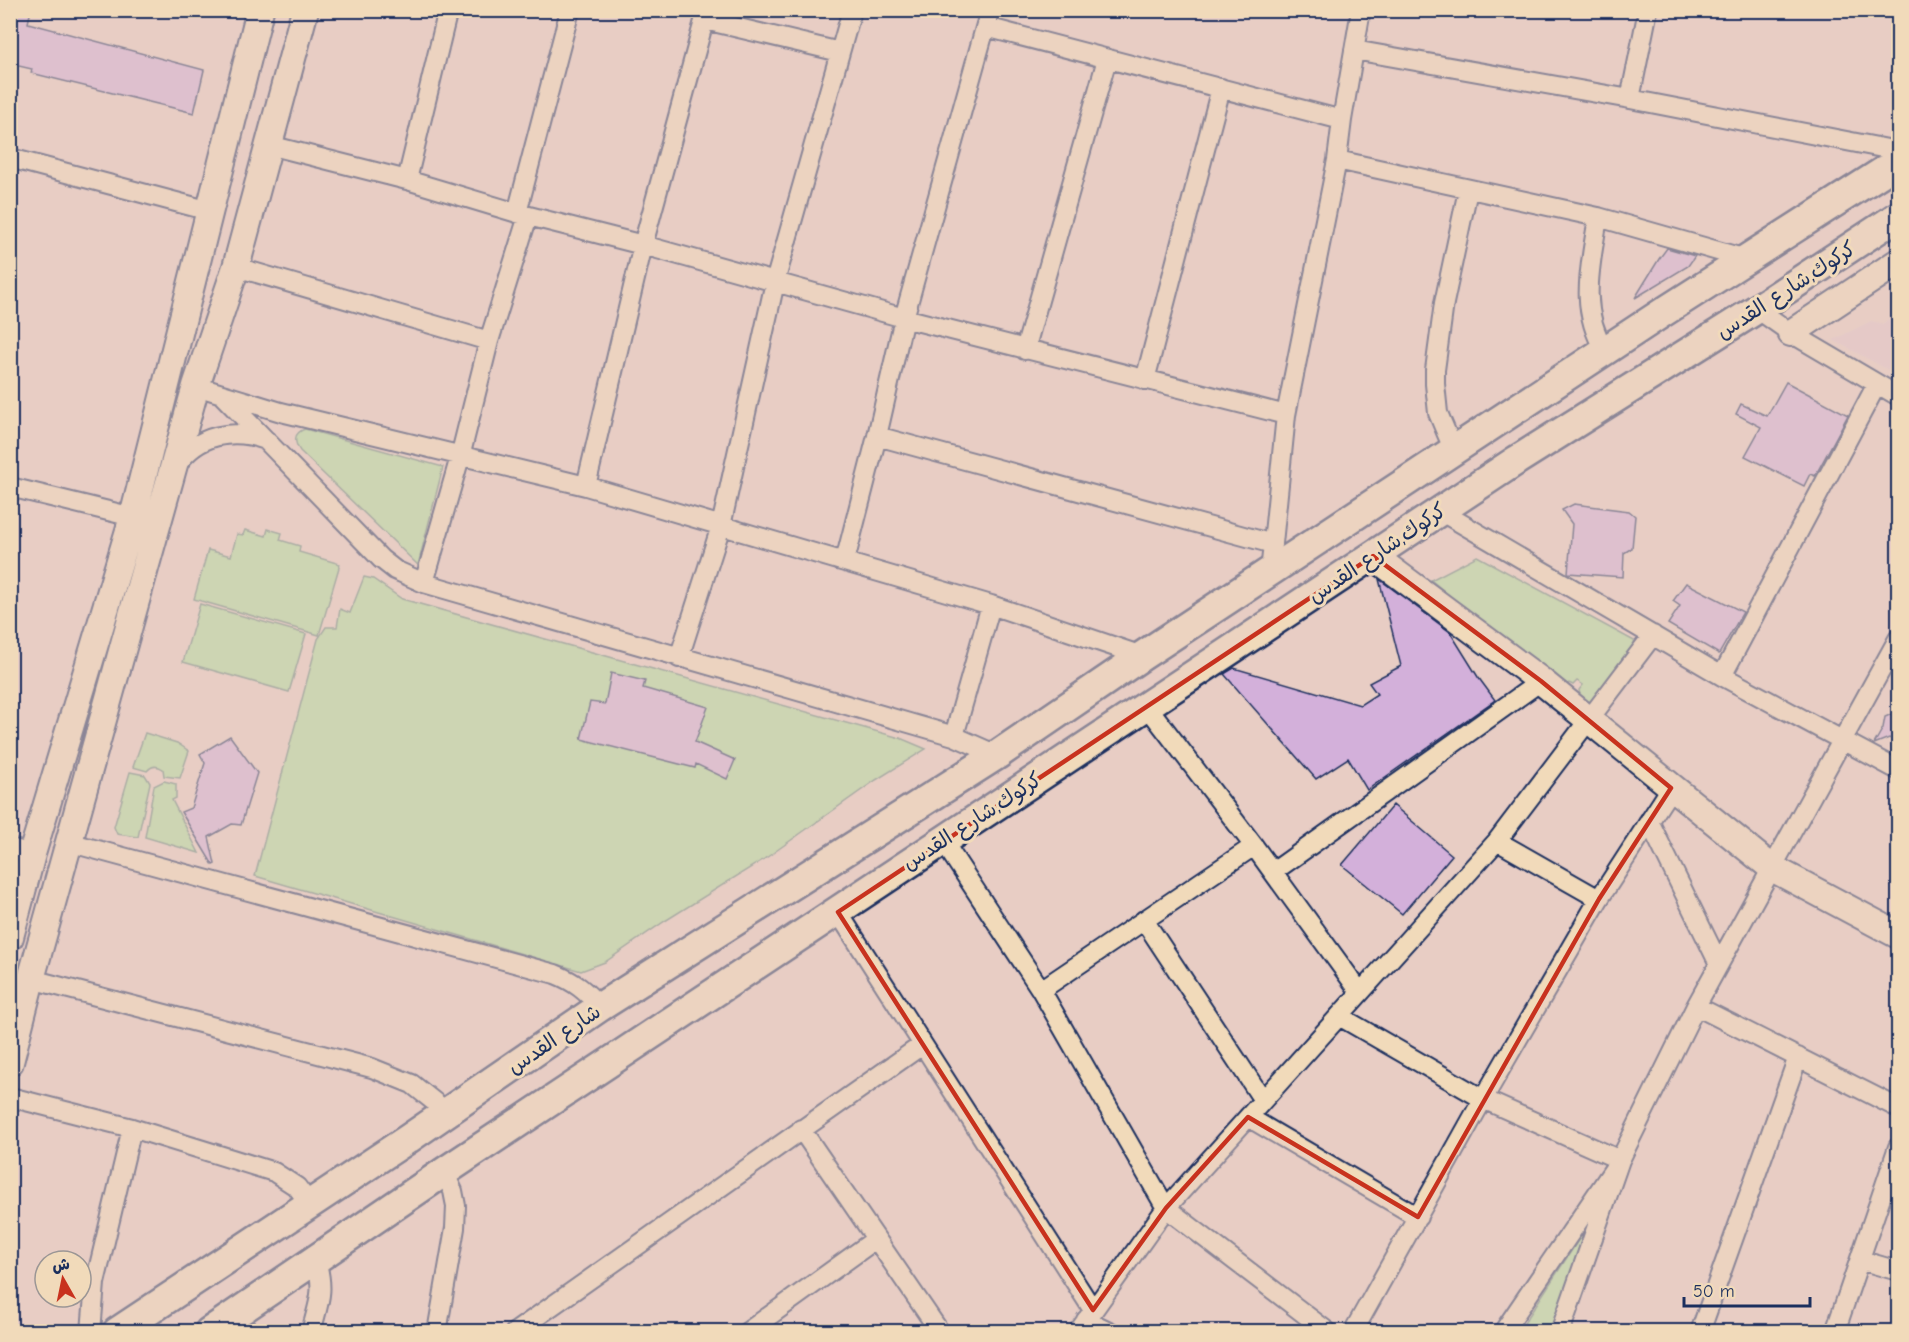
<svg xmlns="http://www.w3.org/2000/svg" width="1909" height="1342" viewBox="0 0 1909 1342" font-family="'Comic Neue','Playpen Sans Arabic',sans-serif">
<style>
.built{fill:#e2c4cb}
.green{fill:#addd9d;stroke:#64867e;stroke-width:1.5}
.building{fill:#d3b0da;stroke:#1b2f5e;stroke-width:1.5}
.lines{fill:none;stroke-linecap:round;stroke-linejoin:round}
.street-casing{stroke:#1b2f5e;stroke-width:22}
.secondary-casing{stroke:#1b2f5e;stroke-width:30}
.primary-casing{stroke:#1b2f5e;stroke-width:33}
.street{stroke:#f1daba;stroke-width:18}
.secondary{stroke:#f1daba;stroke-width:26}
.primary{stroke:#f1daba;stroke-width:28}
.marked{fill:none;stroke:#c8321e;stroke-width:4.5;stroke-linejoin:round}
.labels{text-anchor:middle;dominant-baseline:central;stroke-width:6;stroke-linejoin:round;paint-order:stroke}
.street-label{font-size:21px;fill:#1b2f5e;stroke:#f1daba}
</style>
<rect width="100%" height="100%" fill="#e8cdc4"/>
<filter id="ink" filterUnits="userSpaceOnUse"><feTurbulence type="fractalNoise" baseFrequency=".0167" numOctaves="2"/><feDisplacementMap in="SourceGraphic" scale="12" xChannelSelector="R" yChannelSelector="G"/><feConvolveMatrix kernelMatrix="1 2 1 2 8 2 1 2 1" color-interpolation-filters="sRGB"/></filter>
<g filter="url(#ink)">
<path class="built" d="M1898,311V375L1833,340L1871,321L1883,324Z"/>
<path class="green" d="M305,429L443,467L418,565L300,451C294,442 293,433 305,429Z
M268,529L282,533L280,540L300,546L299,552L340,564L319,635L194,599L208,550L231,556L237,534L243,535L245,530L266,536Z
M1477,556L1636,642V645L1595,706L1581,699L1579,690L1583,685L1577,681L1573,685L1569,683L1563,686H1557L1431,580Z
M364,577L373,579L402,599L900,738L926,749L876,780L766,858L665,921L605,962L581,971L255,876L318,639L326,627H337L340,609L350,613Z
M200,604L306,634L289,692L183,662Z
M145,733L177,743L189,751L180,778L164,776L163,769C157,765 152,765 147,771L133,767Z
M130,772L145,775L150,783L138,837L117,834L114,827Z
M164,781L176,784V798L172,800L199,853L145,837L154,786Z
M1587,1227L1550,1331H1519Z"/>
<path class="building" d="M10,10H31L28,23L204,70L194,113L31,73L32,69L10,64Z
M1667,248L1695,256L1688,266L1635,298L1659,259Z
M1786,382L1848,415L1815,476L1810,474L1804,486L1745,456L1761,427L1736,414L1741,404L1767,416Z
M1574,504L1629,511L1635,516L1632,548L1624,553L1623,577L1568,573L1572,524L1562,510Z
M1379,579L1450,632L1478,677L1495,700L1367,790L1348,758L1316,779L1224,674L1234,668L1360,705L1377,694L1369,683L1401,666Z
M1686,583L1743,612L1719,654L1668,624L1680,606L1673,601Z
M611,673L645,681L643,688L708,707L695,742L735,760L727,779L696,764L695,768L581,739L590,702L605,704Z
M1899,711V742L1889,738L1874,744L1883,728L1885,717Z
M230,736L257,773L241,825L232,824L209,837L215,864L213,865L181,812L191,808L205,763L200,754Z
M1393,805L1452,855L1402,914L1342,865Z"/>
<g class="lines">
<g class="street-casing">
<path id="street" d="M705,20L840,52
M986,27L1342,120
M1354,50L1630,99L1898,151
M1630,99L1648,10
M269,145L407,180L517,213L643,245L904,318L1286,415
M10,158L210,211
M1337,160L1598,217L1746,259
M407,180L448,10
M517,213L570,10
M1598,217C1591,265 1578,307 1605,351
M236,267L489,341
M1757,309L1791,333L1898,396
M1025,350L1107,59
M1145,380L1221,88
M196,386L281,412L586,486L991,605L1142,656
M223,396L381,559L395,570L424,583L954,736L997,755
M877,436L1273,544
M1454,451L1438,413L1435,384V370L1444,303L1468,190
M177,465C198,434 233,428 266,440
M586,486L643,245L707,10
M10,487L133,517
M1440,511L1722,676L1898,770
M845,561L877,436L904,318L990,10
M1270,573L1286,415L1337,160L1342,120L1361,10
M424,583L460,457L489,341L528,216
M679,658L721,526L775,282L852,10
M1722,676L1877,384
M1147,706L1254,846L1360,992
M954,736L991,605
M1649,821L1719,964
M943,841L1041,990L1166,1208L1328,1332
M1497,841L1599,899
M68,842L555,974C575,982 586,991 600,1007
M10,848L32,854
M1273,872L1541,681
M838,912L1093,1310
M1144,920L1263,1100
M31,979L372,1068L412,1084L447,1112
M1041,990L1254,846
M1696,1006L1898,1108
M1339,1016L1483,1099L1620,1160L1560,1332
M10,1097L132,1128L274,1172L297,1187L309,1203
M1248,1117L1418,1217
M801,1129L940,1332
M1860,1260L1898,1271
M1086,1320L1111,1332
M91,1332L95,1283L132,1128
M311,1332C319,1301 325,1292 316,1260
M437,1332L455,1228L456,1206L453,1191L444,1172
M515,1332L922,1045
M747,1332L876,1239
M1078,1332L1166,1208L1497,841L1653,635
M1353,1332L1483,1099L1599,899L1671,788
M1503,1332L1620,1160L1696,1006L1898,639
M1700,1332L1798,1057
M1835,1332L1898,1147"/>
</g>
<g class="secondary-casing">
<path id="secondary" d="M1791,333L1898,262
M1373,556L1541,681L1772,868L1898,935
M10,937L32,854L133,517L260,10
M10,1062L31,979L132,615L196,386L236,267L305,10"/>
</g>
<g class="primary-casing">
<path id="primary" d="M117,1332L408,1139L600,1007L997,755L1142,656L1662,313L1898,162
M209,1332L444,1172L1517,460L1757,309L1898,216"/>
</g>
<use href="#street" class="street"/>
<use href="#secondary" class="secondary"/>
<use href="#primary" class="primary"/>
</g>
</g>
<path d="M0 0H1909V1342H0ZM1373,556L1541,681L1671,788L1599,899L1418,1217L1248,1117L1166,1208L1093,1310L838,912Z" fill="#e8cdc4" fill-opacity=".55" fill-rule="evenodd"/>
<path class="marked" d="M1373,556L1541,681L1671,788L1599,899L1418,1217L1248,1117L1166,1208L1093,1310L838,912Z"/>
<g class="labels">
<g class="street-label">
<text transform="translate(1786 290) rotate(-33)">كركوك,شارع القدس</text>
<text transform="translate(1377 553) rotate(-34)">كركوك,شارع القدس</text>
<text transform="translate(972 821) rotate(-33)">كركوك,شارع القدس</text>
<text transform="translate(554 1039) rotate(-34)">شارع القدس</text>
</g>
</g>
<rect width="1909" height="1342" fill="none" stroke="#f1daba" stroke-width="36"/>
<rect x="18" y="18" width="1873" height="1306" fill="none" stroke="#1b2f5e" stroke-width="2" filter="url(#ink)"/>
<g transform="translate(63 1279) rotate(351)"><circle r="28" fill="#f1daba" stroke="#9b9695" stroke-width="1.5"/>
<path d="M0-4.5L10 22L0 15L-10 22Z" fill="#c8321e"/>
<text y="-9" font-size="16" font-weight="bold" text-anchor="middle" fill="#1b2f5e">ش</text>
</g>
<path d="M1684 1297v9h126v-9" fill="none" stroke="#1b2f5e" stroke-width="3"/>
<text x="1693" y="1297" font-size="18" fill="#1b2f5e" stroke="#f1daba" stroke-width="4.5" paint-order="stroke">50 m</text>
</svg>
